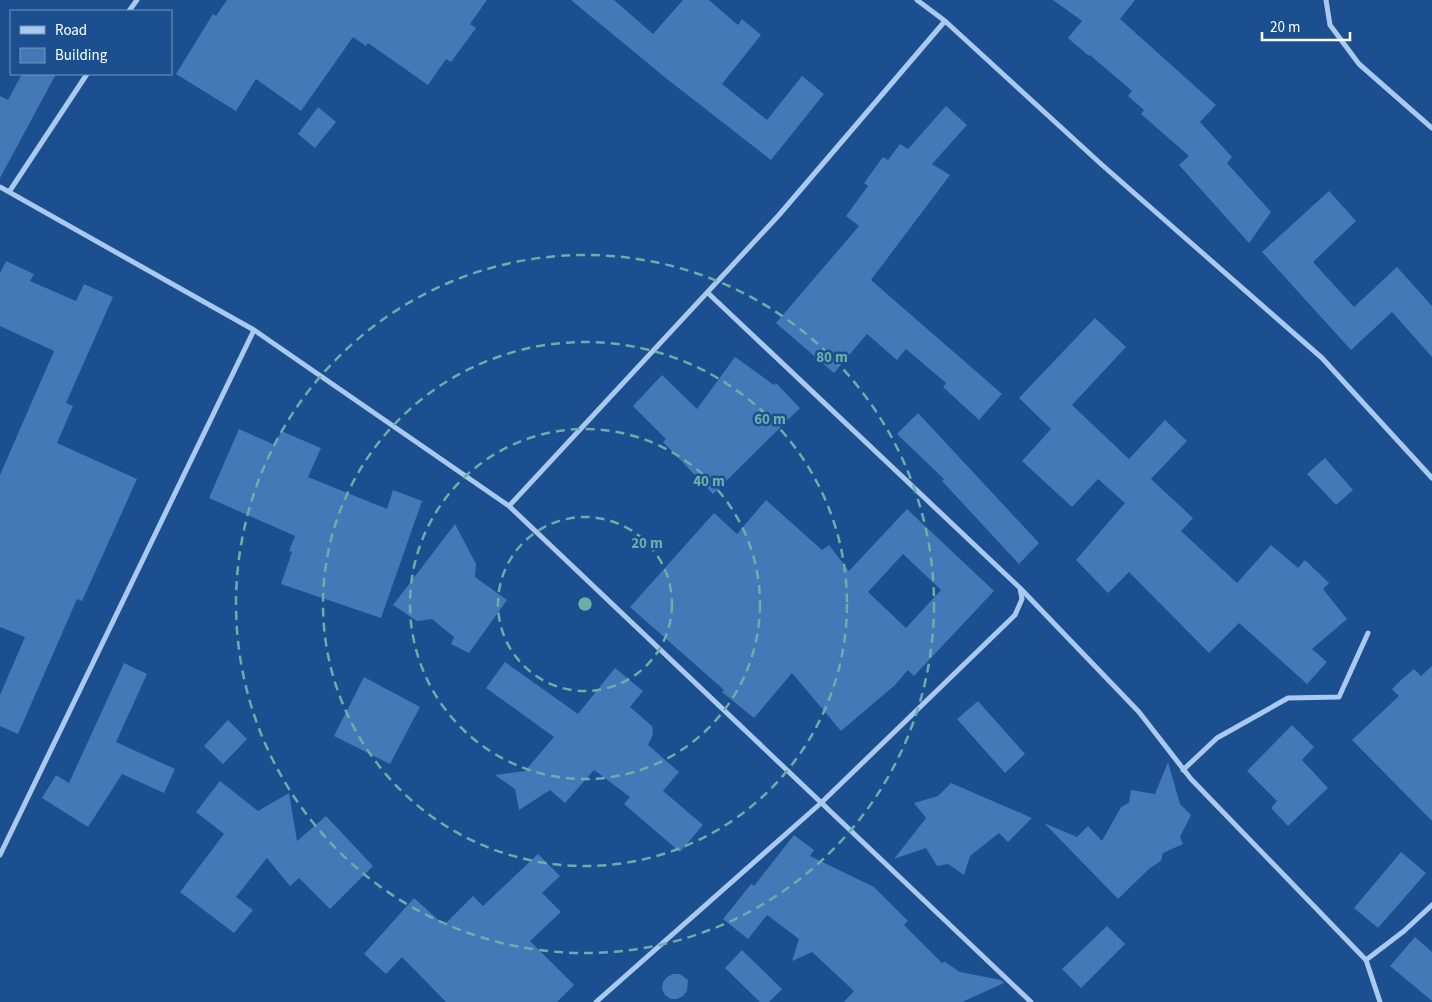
<svg xmlns="http://www.w3.org/2000/svg" width="1432" height="1002" viewBox="0 0 1432 1002" font-family="'Source Sans 3',sans-serif">
<style>
.building{fill:#4478b7;fill-rule:evenodd}
.lines{fill:none;stroke-linecap:round;stroke-linejoin:round}
.minor{stroke:#a9c9ee;stroke-width:5}
.ring{fill:none;stroke:#6fada8;stroke-width:2.5;stroke-dasharray:9 6}
.centre{fill:#6fada8;stroke:#1b4f8f;stroke-width:2.5}
.ring-label{font-size:15px;text-anchor:middle;font-weight:bold;fill:#6fada8;stroke:#1b4f8f;stroke-width:5;stroke-linejoin:round;paint-order:stroke}
</style>
<rect width="100%" height="100%" fill="#1b4f8f"/>
<path class="building" d="M227,0H487L470,24L476,28L451,62L446,59L428,85L368,43L366,46L353,37L301,111L256,79L236,111L176,74L213,14L216,16Z
M571,0H614L653,34L683,0H709L738,25L742,19L761,35L722,84L767,120L802,76L824,94L771,160L667,79Z
M1053,0H1135L1120,19L1216,105L1200,122L1232,157L1227,163L1271,212L1249,243L1179,165L1189,156L1141,114L1144,110L1128,96L1132,91L1090,55L1089,56L1068,38L1082,21Z
M22,74H56L0,178V96L8,100Z
M946,106L967,125L932,164L950,175L871,280L1002,394L979,420L943,387L946,383L906,349L897,360L867,334L834,373L776,323L859,226L846,216L868,186L864,183L883,157L888,160L900,144L908,149Z
M318,107L336,122L315,148L298,134Z
M1329,191L1356,221L1313,262L1354,307L1397,267L1432,306V357L1392,312L1351,350L1262,252Z
M6,261L34,274L30,281L76,301L84,284L113,297L66,403L73,406L57,443L137,479L82,601L77,599L18,734L0,726V695L25,637L0,627V475L54,351L0,326V273Z
M1095,318L1126,347L1072,405L1129,459L1165,420L1187,441L1151,479L1193,518L1181,531L1237,583L1271,545L1298,568L1305,560L1329,583L1323,589L1347,619L1312,649L1327,662L1307,684L1239,623L1209,653L1129,572L1108,593L1076,560L1125,503L1098,479L1072,507L1022,461L1051,429L1019,398Z
M735,357L774,385L776,383L800,408L713,494L663,442L666,439L633,406L662,375L697,409Z
M918,413L1039,543L1019,564L942,481L944,479L897,434Z
M239,429L275,445L281,431L321,448L308,477L387,509L393,490L422,501L381,618L281,584L292,552L289,551L295,536L209,498Z
M1325,458L1353,490L1336,505L1307,474Z
M766,500L822,550L829,545L849,571L907,509L994,591L914,676L908,670L895,685L841,731L792,673L754,718L722,692L724,690L630,607L714,513L737,534ZM903,554L941,590L906,628L868,592Z
M455,524L476,564L475,577L507,600L469,653L451,644L454,637L432,619L417,621L393,605Z
M505,662L578,714L615,668L643,691L630,707L652,726L653,734L648,745L679,772L663,791L703,825L680,852L624,804L630,797L594,770L565,803L550,790L519,810L515,789L495,775L525,771L554,737L486,688Z
M124,663L147,674L116,742L175,769L164,793L122,774L88,827L42,798L56,775L69,783Z
M1432,666V821L1352,740L1399,696L1392,689L1401,680L1414,669L1421,676Z
M364,677L420,707L390,764L334,736Z
M978,701L1025,754L1005,773L957,719Z
M228,720L247,739L223,764L204,746Z
M1292,725L1314,747L1302,760L1328,788L1288,826L1271,808L1277,801L1247,771Z
M1168,762L1180,804L1191,815L1180,837L1183,844L1163,853L1161,861L1150,868L1118,899L1044,823L1077,837L1088,826L1102,841L1121,807L1129,803L1131,790L1155,794Z
M220,781L258,811L289,793L297,841L326,816L373,866L330,909L299,878L290,886L267,858L236,897L253,910L234,933L180,892L224,834L196,812Z
M951,783L1032,818L1008,842L999,833L970,856L964,875L948,864L937,866L926,848L894,859L926,818L914,803L938,796Z
M794,835L814,850L810,856L874,887L908,921L904,925L942,963L945,962L960,972L1001,980L1004,983L962,1002H844L854,991L812,952L792,961L799,939L767,915L748,939L723,919L751,884L754,886Z
M1401,852L1426,873L1378,928L1354,908Z
M538,854L560,876L542,893L561,912L530,941L574,985L557,1002H446L402,957L386,974L364,954L414,898L444,925L473,896L483,906Z
M1107,926L1125,944L1081,988L1062,969Z
M1415,937L1432,952V1001L1390,966Z
M742,950L782,989L769,1002H760L725,968Z
M673,974H680L688,980L687,991L683,996L677,999H671L665,995L662,989L663,982L667,977Z"/>
<g class="lines">
<path class="minor" d="M917,0L945,21L1101,164L1322,358L1432,478
M1326,0L1330,25L1359,64L1432,128
M129,11L137,0
M0,187L254,330L509,506L1031,1002
M9,192L87,74
M509,506L779,215L945,21
M1020,588L1139,712L1191,779L1366,960L1404,931L1432,905
M1183,770L1217,738L1288,698L1339,697L1368,633
M0,855L254,330
M1366,960L1380,1002
M596,1002L821,803L1015,615L1022,599L1020,588L708,293"/>
</g>
<g class="ring">
<circle cx="585" cy="604" r="87"/>
<circle cx="585" cy="604" r="175"/>
<circle cx="585" cy="604" r="262"/>
<circle cx="585" cy="604" r="349"/>
</g>
<circle cx="585" cy="604" r="8" class="centre"/>
<g class="ring-label">
<text x="832" y="362">80 m</text>
<text x="770" y="424">60 m</text>
<text x="709" y="486">40 m</text>
<text x="647" y="548">20 m</text>
</g>
<rect x="10" y="10" width="162" height="65" fill="#1b4f8f" stroke="#7695bc"/>
<rect x="20" y="26" width="25" height="8" fill="#a9c9ee" stroke="#7695bc"/>
<text x="55" y="35" font-size="15" fill="#ffffff">Road</text>
<rect x="20" y="48" width="25" height="15" fill="#4478b7" stroke="#7695bc"/>
<text x="55" y="60" font-size="15" fill="#ffffff">Building</text>
<path d="M1262 32v8h88v-8" fill="none" stroke="#ffffff" stroke-width="2.5"/>
<text x="1270" y="32" font-size="15" fill="#ffffff" stroke="#1b4f8f" stroke-width="4" paint-order="stroke">20 m</text>
</svg>
